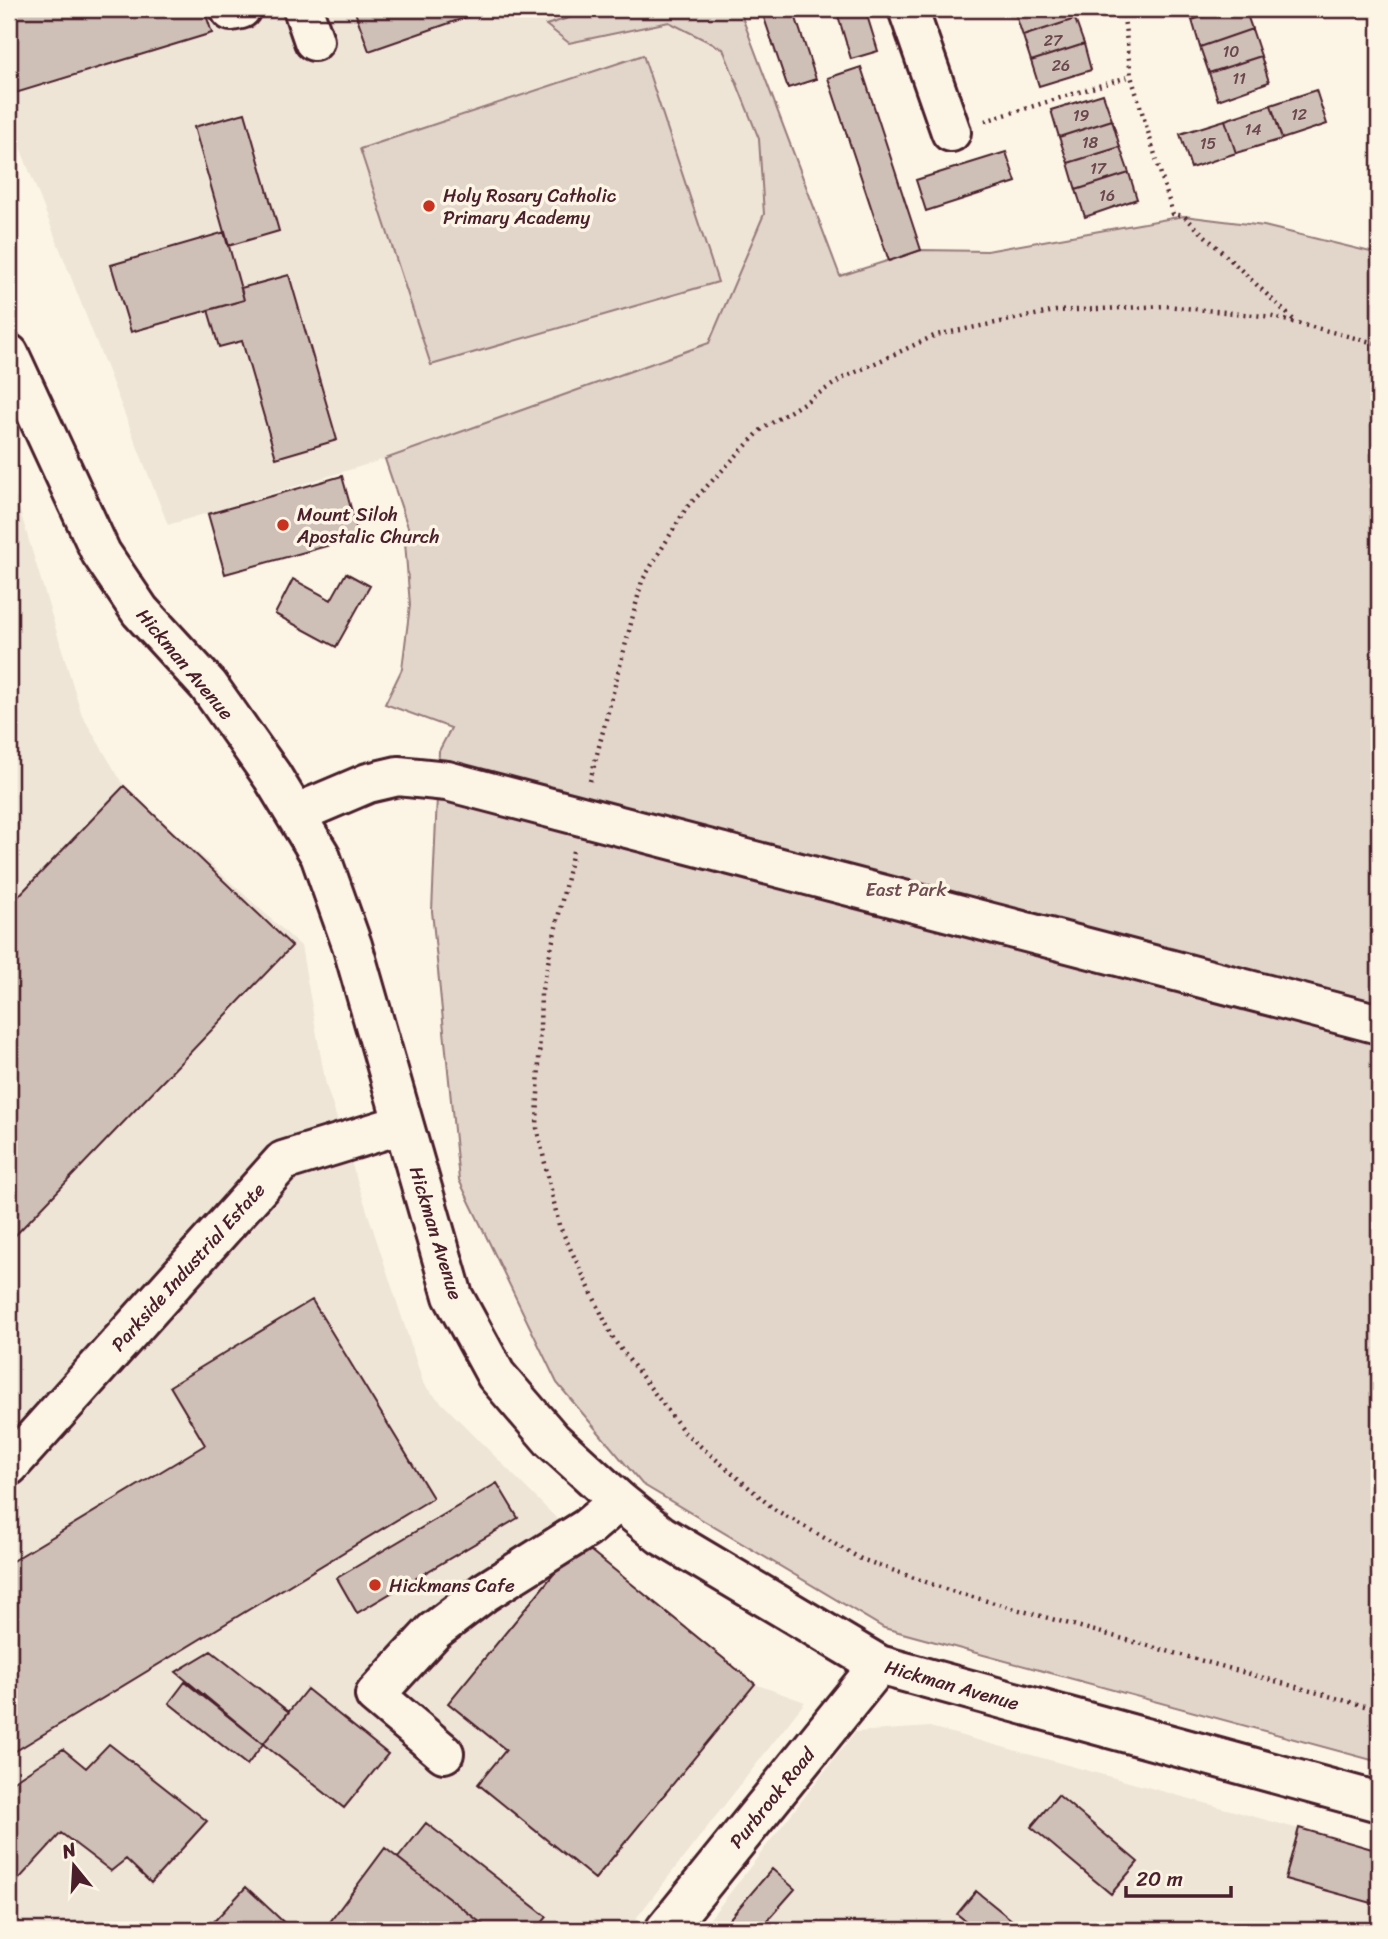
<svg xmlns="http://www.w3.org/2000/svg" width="1388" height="1939" viewBox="0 0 1388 1939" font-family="Sriracha,sans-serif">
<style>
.built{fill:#eee5d7}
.green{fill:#e2d5ca;stroke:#967a7a;stroke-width:2}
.building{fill:#cfc0b7;stroke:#4a1f2b;stroke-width:2}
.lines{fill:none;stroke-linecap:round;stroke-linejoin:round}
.minor-casing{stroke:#4a1f2b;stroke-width:44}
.path{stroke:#4a1f2b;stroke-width:4.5;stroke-dasharray:2 5;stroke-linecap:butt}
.minor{stroke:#fcf5e5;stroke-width:38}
.poi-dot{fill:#c8321e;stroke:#fcf5e5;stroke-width:2.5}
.labels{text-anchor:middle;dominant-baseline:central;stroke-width:7;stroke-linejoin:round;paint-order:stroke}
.number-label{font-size:16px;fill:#6b474e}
.poi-label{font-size:19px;fill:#4a1f2b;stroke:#fcf5e5;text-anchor:start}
.street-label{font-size:19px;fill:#4a1f2b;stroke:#fcf5e5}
.park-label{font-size:19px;fill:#704c53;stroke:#fcf5e5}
</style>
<rect width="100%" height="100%" fill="#fcf5e5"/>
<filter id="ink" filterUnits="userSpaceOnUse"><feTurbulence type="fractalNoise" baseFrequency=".0143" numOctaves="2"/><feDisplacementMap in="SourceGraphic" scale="14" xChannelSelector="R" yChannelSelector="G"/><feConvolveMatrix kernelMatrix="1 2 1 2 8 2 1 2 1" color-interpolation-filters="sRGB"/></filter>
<g filter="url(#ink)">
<path class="built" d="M9,9H739L840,276L710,343L385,459L168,525L16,137L9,138Z
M9,475L82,715L124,786L301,946L326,1085L424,1385L580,1542L755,1684L805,1702L627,1930H9Z
M930,1727L1379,1851V1930H701L855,1732Z"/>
<path class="green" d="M597,9H739L840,276L921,250L987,251L1184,216L1264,226L1379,254V1762L884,1628L642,1484L557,1383L459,1180L432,911L439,751L451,728L385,704L402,669L410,605L405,542L412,539L385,459L709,343L764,214L759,139L723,49L669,22L569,43L546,25Z
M643,55L718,282L431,365L360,149Z"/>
<path class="building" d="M9,9H204L212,33L9,95Z
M354,9H490L369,51Z
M761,9H793L816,79L788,88Z
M836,9H865L878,51L851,59Z
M1018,9H1072L1075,19L1023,36L1014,10Z
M1188,9H1225L1192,20Z
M1225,9H1245L1252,29L1200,47L1192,20Z
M1075,19L1084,44L1031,61L1023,36Z
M1252,29L1261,56L1209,73L1200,47Z
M1084,44L1091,70L1039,86L1031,61Z
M1261,56L1269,82L1218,100L1209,73Z
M861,67L921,250L889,261L828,78Z
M1316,90L1327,124L1282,139L1271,105Z
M1103,94L1112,120L1059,137L1051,110Z
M1271,105L1282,139L1236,153L1225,120Z
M245,113L279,231L228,246L194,127Z
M1112,120L1120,147L1068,163L1059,137Z
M1225,120L1236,153L1191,168L1180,134Z
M1120,147L1129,173L1076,190L1068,163Z
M1006,152L1016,182L926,211L916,180Z
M1129,173L1137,199L1085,217L1076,190Z
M225,232L244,300L131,332L111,265Z
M289,275L337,440L276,458L242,341L219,347L208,310L244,300L241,288Z
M342,476L359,537L225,574L208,514Z
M346,573L370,586L336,647L275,614L293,579L331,600Z
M124,786L292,946L9,1242V906Z
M312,1300L433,1498L9,1755V1597L12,1595L9,1589V1563L205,1445L170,1386Z
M497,1483L518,1518L357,1613L337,1578Z
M580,1542L755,1684L595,1879L478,1784L506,1750L448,1703Z
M211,1651L289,1712L263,1744L176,1672Z
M185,1682L263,1744L247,1765L169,1703Z
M307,1689L388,1754L344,1808L263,1744Z
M109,1744L207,1821L151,1883L126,1859L111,1871L61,1833L9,1890V1784L63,1749L86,1768Z
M1058,1795L1138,1862L1111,1894L1031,1827Z
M426,1823L547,1917L536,1930H490L398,1858Z
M1299,1828L1379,1851V1905L1285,1879Z
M385,1848L398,1858L490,1930H324Z
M772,1869L795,1889L759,1930H720Z
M246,1887L292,1930H206Z
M976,1891L1024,1930H977L957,1914Z"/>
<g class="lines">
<g class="minor-casing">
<path id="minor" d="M303,9L314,41
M908,9L951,132
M231,11L241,9
M9,354L101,553L140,611L208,685L272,776L320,855L352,945L453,1296L496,1375L552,1440L619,1501L661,1535L879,1665L1379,1802
M295,814L368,783L398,776L447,781L1379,1024
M9,1466L283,1161L403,1124
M444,1753L375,1695L434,1631L485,1592L587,1528L619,1501
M665,1930L879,1665"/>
</g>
<path class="path" d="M1123,9L1131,76L1173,214L1184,216L1296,322
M985,121L1131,76
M590,781L642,581L687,507L762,429L845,377L936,335L1055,311L1166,306L1273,317L1379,344
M573,851L541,994L537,1128L559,1225L614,1340L685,1433L774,1509L861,1559L951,1591L1379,1710"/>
<use href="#minor" class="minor"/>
</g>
</g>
<g class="poi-dot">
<circle cx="429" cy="206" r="7"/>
<circle cx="283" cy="525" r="7"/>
<circle cx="375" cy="1585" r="7"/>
</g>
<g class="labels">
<g class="number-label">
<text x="1053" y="40">27</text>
<text x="1231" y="51">10</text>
<text x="1061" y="65">26</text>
<text x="1239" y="78">11</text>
<text x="1299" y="114">12</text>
<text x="1081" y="115">19</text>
<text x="1253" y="129">14</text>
<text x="1090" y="142">18</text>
<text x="1208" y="143">15</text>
<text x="1098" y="168">17</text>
<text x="1107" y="195">16</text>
</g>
<g class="poi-label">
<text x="443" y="195">Holy Rosary Catholic<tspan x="443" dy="22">Primary Academy</tspan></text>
<text x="297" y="514">Mount Siloh<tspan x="297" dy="22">Apostalic Church</tspan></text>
<text x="389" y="1585">Hickmans Cafe</text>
</g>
<g class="street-label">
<text transform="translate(185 664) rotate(50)">Hickman Avenue</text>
<text transform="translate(436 1233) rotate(73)">Hickman Avenue</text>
<text transform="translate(188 1267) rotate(-48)">Parkside Industrial Estate</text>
<text transform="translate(952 1685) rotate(16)">Hickman Avenue</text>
<text transform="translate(772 1798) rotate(-51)">Purbrook Road</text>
</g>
<g class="park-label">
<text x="906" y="889">East Park</text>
</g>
</g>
<rect width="1388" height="1939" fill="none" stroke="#fcf5e5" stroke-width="35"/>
<rect x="18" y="18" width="1353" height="1904" fill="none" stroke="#4a1f2b" stroke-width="2.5" filter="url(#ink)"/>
<g transform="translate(74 1866) rotate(342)" stroke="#fcf5e5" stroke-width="5" paint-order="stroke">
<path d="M0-5L12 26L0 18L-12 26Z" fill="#4a1f2b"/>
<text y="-10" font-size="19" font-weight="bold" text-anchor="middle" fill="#4a1f2b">N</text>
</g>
<path d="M1126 1886v10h105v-10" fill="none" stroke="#4a1f2b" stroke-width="3.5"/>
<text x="1136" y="1886" font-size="21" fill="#4a1f2b" stroke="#fcf5e5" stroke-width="5" paint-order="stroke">20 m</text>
</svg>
